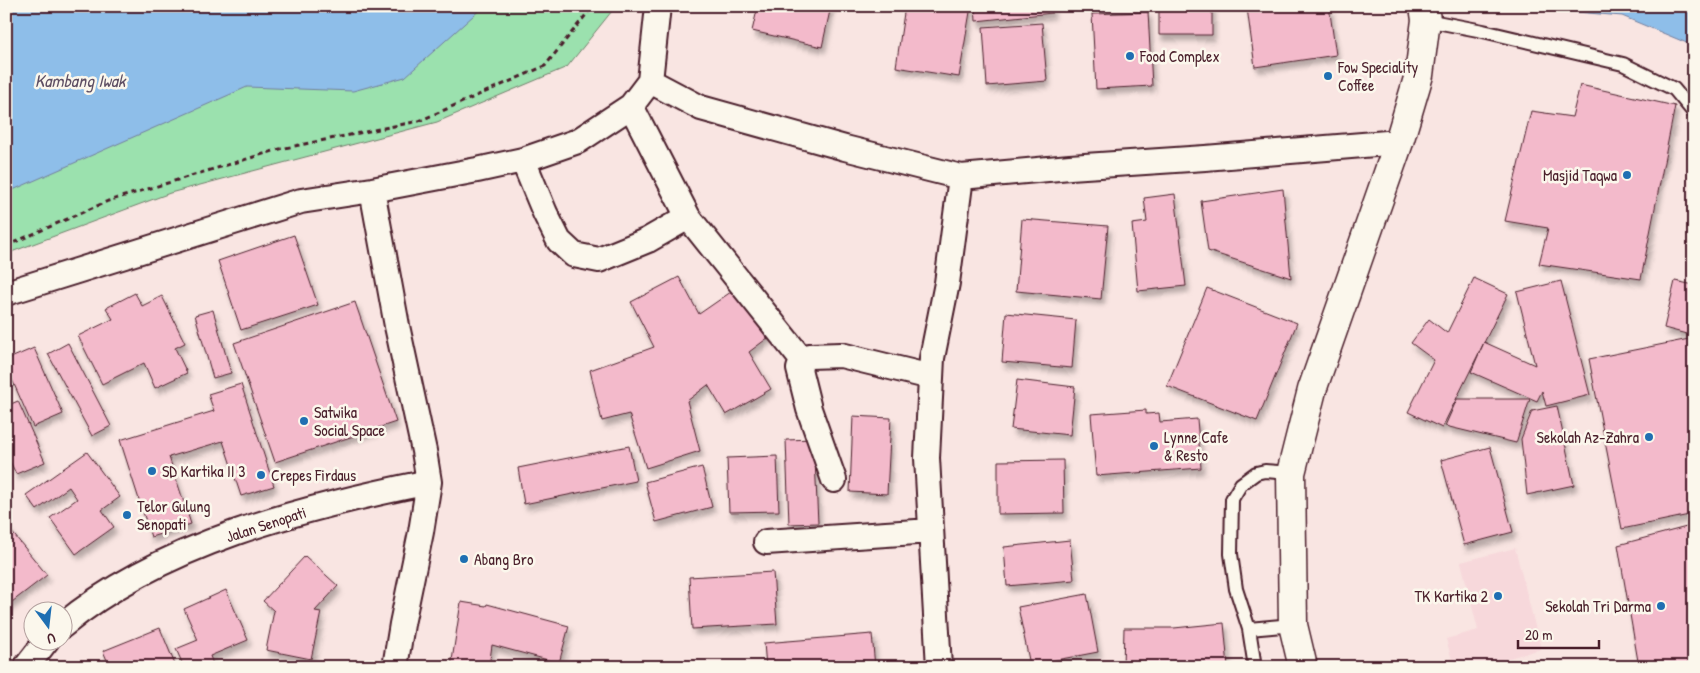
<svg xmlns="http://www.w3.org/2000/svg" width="1700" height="673" viewBox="0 0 1700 673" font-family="'Patrick Hand',sans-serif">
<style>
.built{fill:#f7d8db}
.green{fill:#9be1ae;stroke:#72806c}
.water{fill:#8ebee9;stroke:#737e9d}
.building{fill:#f3bacb;stroke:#4a1f2b;filter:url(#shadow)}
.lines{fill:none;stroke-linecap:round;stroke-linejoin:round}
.lane-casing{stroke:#4a1f2b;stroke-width:16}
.street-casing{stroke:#4a1f2b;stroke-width:28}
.primary-casing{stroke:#4a1f2b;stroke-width:31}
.path{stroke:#4a1f2b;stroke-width:3;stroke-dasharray:5 4;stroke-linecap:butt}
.lane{stroke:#fbf7ec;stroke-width:12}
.street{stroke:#fbf7ec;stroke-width:24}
.primary{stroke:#fbf7ec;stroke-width:28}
.poi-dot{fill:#1f6fb2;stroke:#fbf7ec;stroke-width:2}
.labels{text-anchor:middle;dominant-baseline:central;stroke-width:5;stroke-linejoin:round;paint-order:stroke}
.poi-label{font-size:16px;fill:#4a1f2b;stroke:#fbf7ec;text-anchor:start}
.street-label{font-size:16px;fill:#4a1f2b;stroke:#fbf7ec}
.water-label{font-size:18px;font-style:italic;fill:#5e4f64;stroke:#fbf7ec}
</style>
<defs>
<filter id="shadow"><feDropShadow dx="3" dy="5.5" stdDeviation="2.5" flood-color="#0004"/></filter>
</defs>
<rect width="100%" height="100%" fill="#f9e5e2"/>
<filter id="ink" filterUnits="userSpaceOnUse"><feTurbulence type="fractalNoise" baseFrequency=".02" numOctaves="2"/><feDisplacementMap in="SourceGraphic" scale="10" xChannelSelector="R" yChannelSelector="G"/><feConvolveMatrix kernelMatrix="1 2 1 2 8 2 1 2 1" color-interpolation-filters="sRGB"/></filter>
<g filter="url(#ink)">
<path class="built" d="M1515,548L1541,649L1477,667H1454L1446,639L1478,630L1461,562Z"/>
<path class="green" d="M6,6H616L567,67L437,122L170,193L6,254Z"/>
<path class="water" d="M6,6H484L405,77L353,91L247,87L6,193Z
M1502,6H1694V46L1622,16L1543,9L1502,8Z"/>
<path class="building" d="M758,6H831L822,47L752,31Z
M905,6H971L959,77L896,67Z
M975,6H1051L1052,13L976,21Z
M1159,6H1212V35H1159Z
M1259,6H1329L1336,55L1255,67L1247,8Z
M1148,12L1152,86L1096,89L1092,14Z
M1042,23L1047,81L987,86L983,27Z
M1580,85L1675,106L1641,279L1539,264L1548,228L1505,221L1531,111L1572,117Z
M1283,189L1291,278L1208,251L1201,201Z
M1175,194L1186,286L1138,291L1132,224L1147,222L1144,198Z
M1022,219L1108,226L1101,299L1016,291Z
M294,235L318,305L241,330L218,261Z
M679,277L699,314L741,285L777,331L749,352L771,389L726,415L708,385L687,401L700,451L646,468L629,414L602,421L590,370L654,347L631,302Z
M1474,278L1508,294L1442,428L1408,412L1434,360L1411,343L1429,319L1447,333Z
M1561,281L1590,395L1546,406L1542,391L1537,401L1471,372L1484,342L1535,365L1517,292Z
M1675,281L1694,285V336L1664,328Z
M1207,288L1297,323L1257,421L1167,386Z
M135,293L142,306L162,296L185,343L175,348L187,373L155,388L144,363L102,384L78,336L113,319L106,308Z
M355,302L396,422L275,462L234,343Z
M213,310L231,373L213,378L195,315Z
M1006,313L1076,320L1072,368L1002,362Z
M1694,338V514L1622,529L1589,359Z
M68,343L111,426L92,436L48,354Z
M34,348L63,414L33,427L6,366V360Z
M1017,380L1075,387L1070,435L1011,429Z
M241,384L274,486L241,496L223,441L169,457L191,524L151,537L120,440L214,411L208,394Z
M1457,399H1530L1516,443L1445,426Z
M18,401L45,462L16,474L6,453V406Z
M1557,406L1574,485L1527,495L1521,439L1532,411Z
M1146,410V414L1159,413L1160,422L1197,419L1201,468L1096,476L1091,414Z
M853,416L891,418L887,494L850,492Z
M814,439L818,523L789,524L786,440Z
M629,446L636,481L524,504L518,468Z
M1490,447L1513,532L1464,545L1441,460Z
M87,452L120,497L102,510L114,527L76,554L50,518L77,499L69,487L37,510L26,495Z
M777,456L779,511L729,512L727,458Z
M1063,460L1064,513L998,514V461Z
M702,467L712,507L656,522L645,482Z
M6,525L47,575L8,605L6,603Z
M1694,525V667H1639L1618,545Z
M1070,540L1074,580L1007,586L1004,547Z
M305,556L338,586L315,611L321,612L311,659L266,650L274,611L263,601Z
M773,572L777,624L692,629L689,577Z
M226,590L248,640L210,656L214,667H184L176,649L198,640L184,609Z
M1087,594L1098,652L1030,665L1018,607Z
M461,602L486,606L487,604L569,626L559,663L492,645L489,667H451Z
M1224,623L1228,667H1123L1124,628H1174Z
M160,628L176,667H110L103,651Z
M872,634L875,667H766L764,643Z"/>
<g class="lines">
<g class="lane-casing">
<path id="lane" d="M1426,20L1483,31L1623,64L1674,89L1694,113
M1291,473L1265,471L1256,473L1241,484L1232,499L1231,554L1236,589L1249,629L1293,625
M1249,629L1255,667"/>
</g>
<g class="street-casing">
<path id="street" d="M650,81L701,108L845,148L961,177L1070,167L1205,158L1399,142
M523,160L545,213L559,241L574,255L599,260L648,240L688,217L631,106
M372,190L397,326L424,451L429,482L421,532L402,624L395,667
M688,217L802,360
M6,293L301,201L372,190L477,170L523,160L578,141L631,106L650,81L658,6
M834,480L809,409L799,369L802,360L809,356L841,355L931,377
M766,542L931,531
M62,626C161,543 305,507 429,482
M26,667L47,640
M939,667L927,458L932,358L947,283L961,177"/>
</g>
<g class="primary-casing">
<path id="primary" d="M1303,667L1293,625L1291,473L1312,390L1399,142L1419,75L1426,20L1424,6"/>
</g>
<path class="path" d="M6,246L108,201L280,149L419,121L545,66L593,6"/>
<use href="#lane" class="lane"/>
<use href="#street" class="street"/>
<use href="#primary" class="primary"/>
</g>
</g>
<g class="poi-dot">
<circle cx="1130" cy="56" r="5"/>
<circle cx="1328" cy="76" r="5"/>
<circle cx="1627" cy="175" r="5"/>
<circle cx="304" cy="421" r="5"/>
<circle cx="1649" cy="437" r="5"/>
<circle cx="1154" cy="446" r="5"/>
<circle cx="152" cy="471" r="5"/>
<circle cx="261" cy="475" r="5"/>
<circle cx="127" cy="515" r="5"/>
<circle cx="464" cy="559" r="5"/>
<circle cx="1498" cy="596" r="5"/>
<circle cx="1661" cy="606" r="5"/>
</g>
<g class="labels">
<g class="poi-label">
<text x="1140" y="56">Food Complex</text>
<text x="1338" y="67">Fow Speciality<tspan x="1338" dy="18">Coffee</tspan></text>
<text x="1617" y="175" text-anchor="end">Masjid Taqwa</text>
<text x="314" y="412">Satwika<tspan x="314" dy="18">Social Space</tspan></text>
<text x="1164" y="437">Lynne Cafe<tspan x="1164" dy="18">&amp; Resto</tspan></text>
<text x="1639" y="437" text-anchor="end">Sekolah Az-Zahra</text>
<text x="162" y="471">SD Kartika II 3</text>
<text x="271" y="475">Crepes Firdaus</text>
<text x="137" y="506">Telor Gulung<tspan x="137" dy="18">Senopati</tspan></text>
<text x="474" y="559">Abang Bro</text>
<text x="1488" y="596" text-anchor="end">TK Kartika 2</text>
<text x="1651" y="606" text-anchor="end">Sekolah Tri Darma</text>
</g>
<g class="street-label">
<text transform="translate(266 524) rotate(-18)">Jalan Senopati</text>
</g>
<g class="water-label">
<text x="80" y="80">Kambang Iwak</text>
</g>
</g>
<rect width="1700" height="673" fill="none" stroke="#fbf7ec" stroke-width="25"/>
<rect x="12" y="12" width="1675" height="648" fill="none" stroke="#4a1f2b" stroke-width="2" filter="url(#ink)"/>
<g transform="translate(48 626) rotate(165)"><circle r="24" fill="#fbf7ec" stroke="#b4a19f"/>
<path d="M0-4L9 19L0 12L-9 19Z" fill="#1f6fb2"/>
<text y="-8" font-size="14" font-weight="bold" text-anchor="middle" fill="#4a1f2b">U</text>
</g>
<path d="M1518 640v8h81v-8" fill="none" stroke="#4a1f2b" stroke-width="2.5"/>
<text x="1525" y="640" font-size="15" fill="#4a1f2b" stroke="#fbf7ec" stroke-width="4" paint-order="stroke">20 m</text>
</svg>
